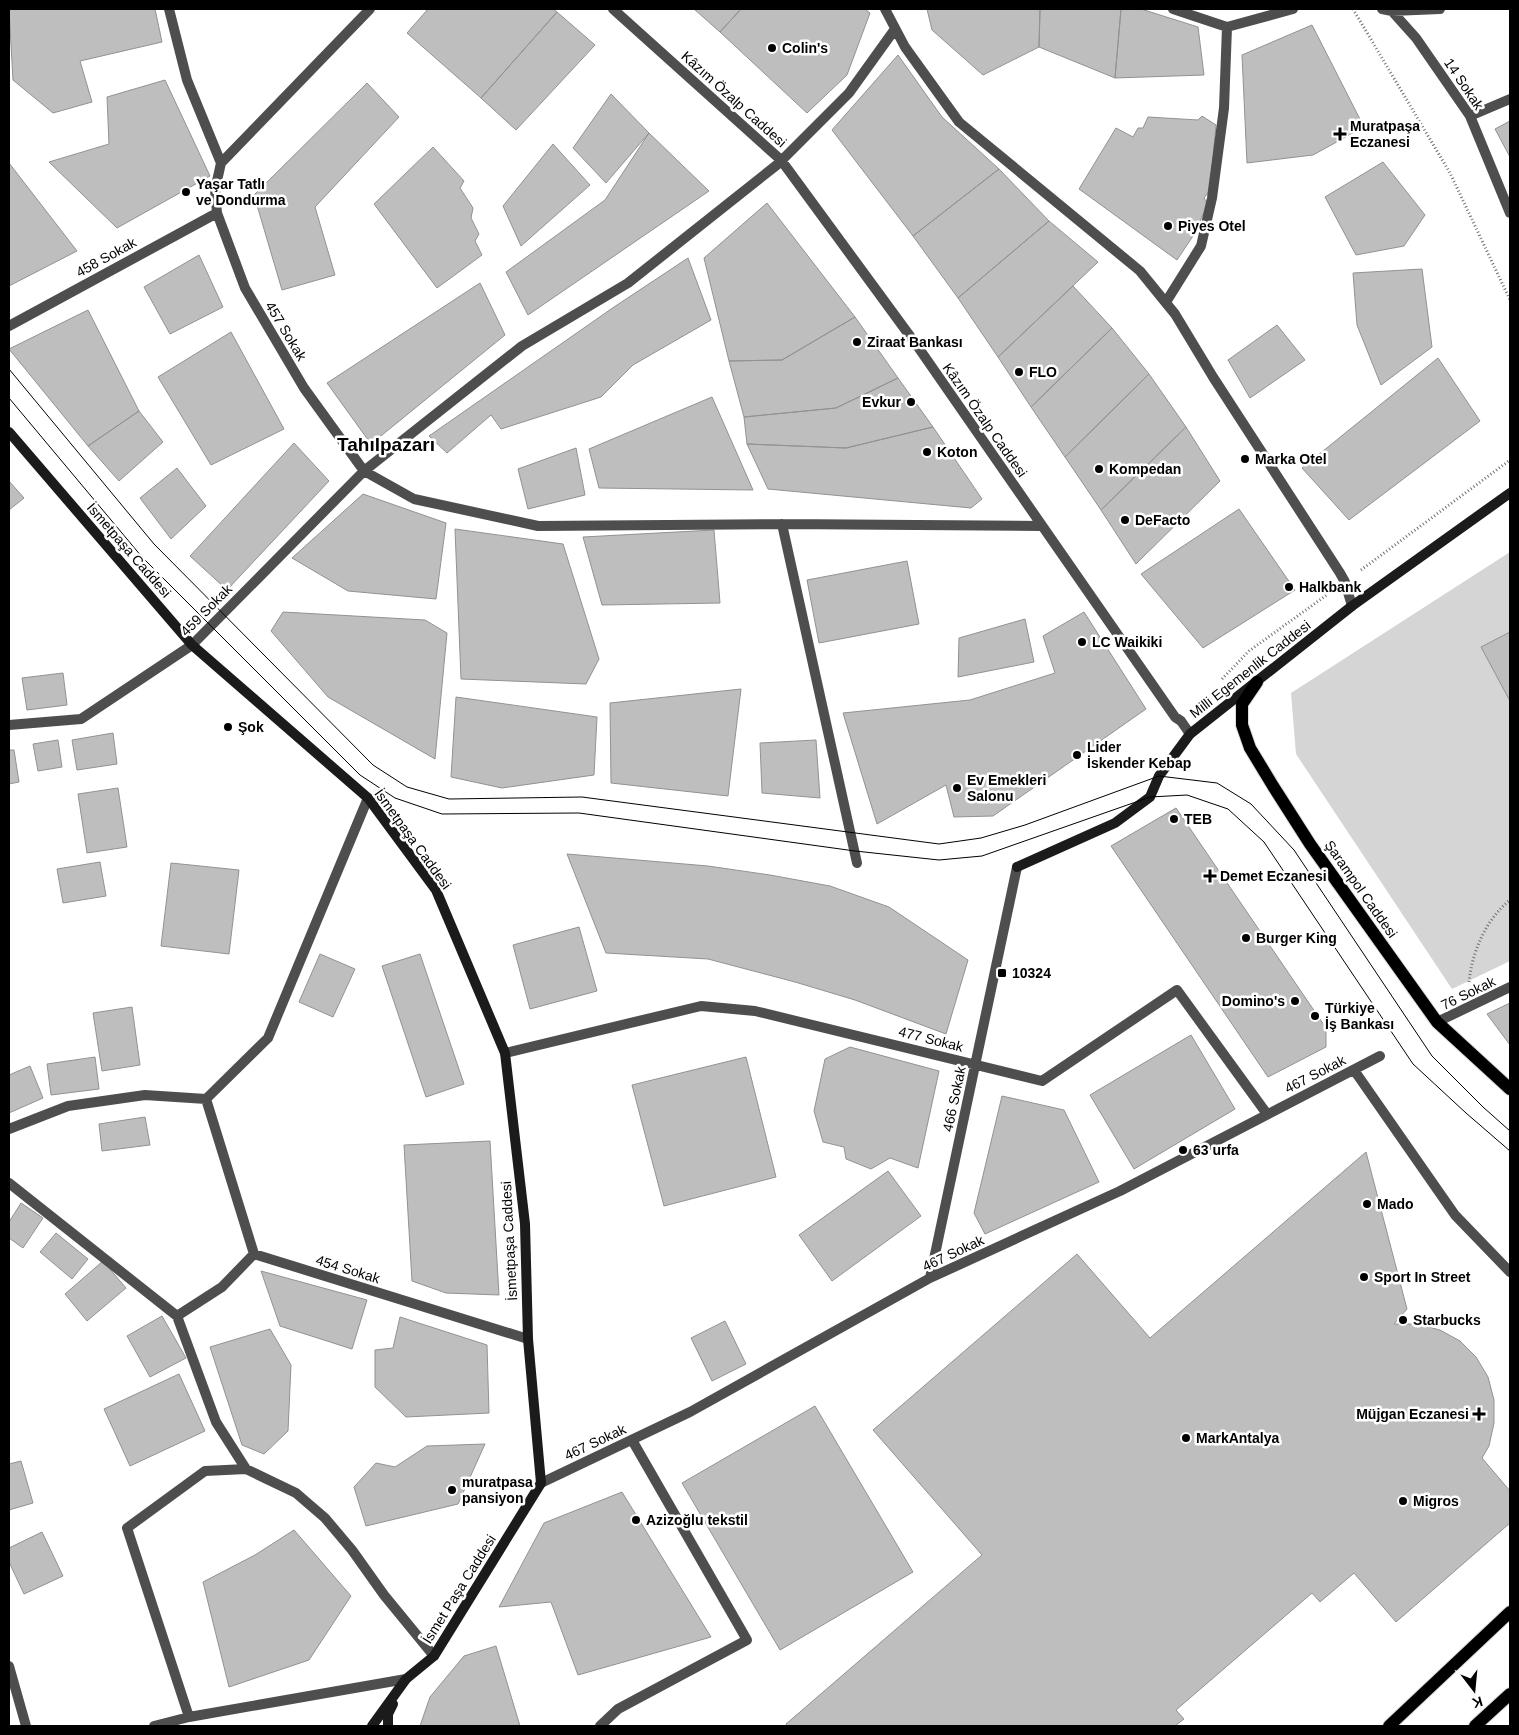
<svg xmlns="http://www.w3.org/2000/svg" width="1519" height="1735" viewBox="0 0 1519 1735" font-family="Helvetica,sans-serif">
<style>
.green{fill:#d5d5d5}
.building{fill:#bebebe;stroke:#929292}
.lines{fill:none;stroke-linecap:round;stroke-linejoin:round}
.primary-casing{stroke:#dbdbdb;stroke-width:14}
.path{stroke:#707070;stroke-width:3;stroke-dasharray:1 2.5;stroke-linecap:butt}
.lane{stroke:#4e4e4e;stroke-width:10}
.street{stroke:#4e4e4e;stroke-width:10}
.secondary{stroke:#1b1b1b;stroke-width:10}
.primary{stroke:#000;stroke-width:12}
.tram{stroke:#000;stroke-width:1}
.poi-dot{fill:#000;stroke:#fff;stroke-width:2}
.labels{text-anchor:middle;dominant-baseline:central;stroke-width:5;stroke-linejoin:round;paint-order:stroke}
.poi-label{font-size:14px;font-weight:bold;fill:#000;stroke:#fff;text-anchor:start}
.street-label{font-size:14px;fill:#000;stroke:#fff}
.district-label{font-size:19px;font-weight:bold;fill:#000;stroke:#fff}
</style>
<rect width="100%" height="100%" fill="#fff"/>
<path class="green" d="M1510,552V961L1452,989L1296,754L1291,693Z"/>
<path class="building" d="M9,9H155L162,42L80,61L92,102L53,113L13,80Z
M428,9H553L557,12L481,98L407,33Z
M694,9H741L720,32Z
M741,9H865L870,13L847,75L807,113L720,32Z
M927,9H1040L1039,47L983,75L932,30Z
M1040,9H1121L1115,78L1039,47Z
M1121,9H1141L1198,27L1204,75L1115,78Z
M557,12L595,45L516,130L481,98Z
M1312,25L1364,127L1313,155L1247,163L1242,55Z
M898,55L942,117L999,169L913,236L832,130Z
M165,80L210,176L117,228L49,162L109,144L107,97Z
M367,83L399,117L315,207L335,275L282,290L254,195Z
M611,94L649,133L606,183L573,148Z
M1202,116L1216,125L1210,190L1204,198L1208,204L1193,236L1177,260L1079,189L1116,128L1133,137L1138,128H1143L1148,117L1198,120Z
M1510,121V157L1495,129Z
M649,133L709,191L528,315L506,272L605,200Z
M553,144L590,185L521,246L503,206Z
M433,147L464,181L460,188L473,208L471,218L479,234L475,241L482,255L437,288L374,204Z
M1383,162L1425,215L1404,246L1356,255L1325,197Z
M9,163L77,251L9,286Z
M999,169L1049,221L958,298L913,236Z
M767,203L855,317L782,360L729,361L704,258Z
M1049,221L1098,262L998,357L958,298Z
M199,255L223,307L170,334L144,287Z
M688,258L711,320L633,365L601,397L501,429L491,415L447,453L429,436L614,307Z
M1422,269L1432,347L1381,385L1357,325L1353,273Z
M480,283L505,335L371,444L327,383Z
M1073,286L1112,328L1031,407L998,357Z
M88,310L139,411L88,446L9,349Z
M855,317L898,378L836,408L744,417L729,361L782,360Z
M1277,325L1305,360L1250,398L1228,360Z
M1112,328L1149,374L1065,457L1031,407Z
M231,332L284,429L211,465L158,377Z
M1438,358L1480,421L1349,520L1302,468Z
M1149,374L1186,427L1101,510L1065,457Z
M898,378L933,427L846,448L747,444L744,417L836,408Z
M712,397L753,490L599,488L589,449Z
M139,411L163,442L119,481L88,446Z
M933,427L982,499L971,508L768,489L747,444L846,448Z
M1186,427L1220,481L1136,564L1101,510Z
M294,443L329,481L227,590L190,556Z
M576,448L585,495L528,509L518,469Z
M177,468L206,506L171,539L140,498Z
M9,481L24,498L9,510Z
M363,494L446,523L436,599L348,591L292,558Z
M1239,509L1295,590L1203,648L1141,574Z
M455,529L563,544L599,659L586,684L461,679Z
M714,530L720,603L602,605L583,537Z
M907,561L919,624L819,643L807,580Z
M283,612L425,620L447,633L435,759L328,697L271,631Z
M1084,612L1146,709L993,816L954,817L946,785L877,824L843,713L970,700L1055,673L1043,636Z
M1025,619L1034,662L958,677L959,638Z
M1510,632V701L1481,647Z
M63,673L67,705L27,710L22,678Z
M741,689L728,796L611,783L610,703Z
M456,697L597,717L594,775L502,788L451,777Z
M113,733L117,764L77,770L72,740Z
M58,740L62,767L38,771L33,744Z
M816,740L820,798L762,793L760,743Z
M9,750H14L19,782L9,784Z
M118,788L127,847L87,853L78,794Z
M1176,808L1326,1028V1047L1268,1077L1111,846Z
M567,854L708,866L770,875L830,886L889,907L968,960L946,1034L855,1000L795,982L708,959L606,953Z
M100,862L106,896L63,903L57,869Z
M171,863L239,870L229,954L161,946Z
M579,927L597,991L530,1009L513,945Z
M320,954L355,969L333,1017L299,1002Z
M420,954L464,1084L426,1097L382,966Z
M1510,1003V1045L1487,1014Z
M132,1007L140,1065L102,1071L93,1013Z
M1191,1035L1235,1109L1134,1169L1090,1095Z
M850,1047L939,1071L918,1168L890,1158L871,1169L846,1159L844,1147L823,1142L814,1111L825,1059Z
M95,1057L99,1089L51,1095L47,1064Z
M746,1057L776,1177L664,1206L632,1085Z
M30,1066L43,1098L9,1113V1075Z
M1002,1096L1064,1110L1099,1182L985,1234L974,1213Z
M145,1117L150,1145L102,1151L99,1124Z
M490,1141L499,1295L446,1293L412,1281L404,1145Z
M1366,1152L1407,1309L1394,1324H1417L1440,1330L1460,1341L1476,1357L1488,1377L1494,1400V1423L1489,1446L1482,1458L1510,1491V1523L1396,1622L1354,1573L1320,1602L1312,1593L1176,1710L1184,1719L1175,1726H787L786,1724L982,1555L873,1430L1077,1254L1150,1338Z
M888,1171L921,1216L832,1281L799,1235Z
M21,1203L43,1218L23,1248L9,1238V1222Z
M56,1233L88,1259L72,1279L40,1252Z
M103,1261L126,1288L87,1321L65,1294Z
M261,1271L367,1300L352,1349L280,1326Z
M162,1316L186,1358L150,1377L127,1336Z
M400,1317L487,1345L489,1413L406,1417L375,1387V1350L393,1348Z
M725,1321L746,1364L712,1381L691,1338Z
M270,1329L291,1365L288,1431L264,1454L242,1445L210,1347Z
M179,1374L205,1431L130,1466L104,1409Z
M815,1406L913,1572L780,1650L682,1483Z
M485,1444L458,1504L366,1526L354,1487L376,1463L395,1467L427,1446Z
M21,1461L33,1503L9,1510V1464Z
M622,1492L711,1637L578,1675L551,1602L499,1607L544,1523Z
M294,1530L351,1596L309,1660L229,1687L203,1582L255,1555Z
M42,1532L63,1576L24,1594L9,1562V1548Z
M496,1646L520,1726H420L430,1697L464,1656Z"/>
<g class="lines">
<g class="primary-casing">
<path id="primary" d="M1257,682L1242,704V725L1250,748L1273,786L1310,844L1437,1022L1510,1089
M1389,1726L1510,1612
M1475,1726L1510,1694"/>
</g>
<path class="path" d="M1353,9L1450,173L1510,300
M1361,570L1510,460
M1222,679L1249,651L1328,594
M1469,982C1472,952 1486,919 1510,900"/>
<path class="lane" d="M600,1726L618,1709L747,1640L632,1440"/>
<path class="street" d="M169,9L187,80L221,163
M370,9L221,163L215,190L217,213L245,288L304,388L364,471L414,499L538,526L782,524L1042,526
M613,9L781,160L918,347L1175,717L1181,721L1190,734
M885,9L905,47L959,122L1140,271L1175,314L1213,377L1340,573L1345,582L1352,606
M1173,9L1227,27L1293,9
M1382,9L1392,11L1440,9
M1390,9L1416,38L1470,116L1510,213
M1470,116L1510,99
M1166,302L1201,246L1212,198L1224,108L1227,27
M9,326L217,213
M782,524L857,863
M9,725L81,719L192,645L364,471L522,346L628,283L778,164L849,93L895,29
M1437,1022L1510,987
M505,1053L701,1006L755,1011L1042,1081L1177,990L1267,1114
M1354,1070L1455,1215L1510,1272
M206,1099L254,1254
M9,1129L68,1106L145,1095L206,1099L268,1038L368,798
M9,1183L177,1316L216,1422L246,1469
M930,1278L1017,867
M177,1316L222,1287L254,1254L528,1339
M541,1483L690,1412L930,1278L1120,1191L1380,1056
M9,1666L26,1726
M189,1717L127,1528L205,1471L246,1469L296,1493L325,1518L352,1550L384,1595L434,1656
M154,1726L189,1717L406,1679"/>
<path class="secondary" d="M9,432L192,645L368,798L436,890L505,1053L525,1224L528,1339L541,1483L434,1656L406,1679L372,1726
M1017,867L1115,823L1150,797L1159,776L1190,734L1352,606L1510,493
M388,1726V1714L393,1704"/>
<use href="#primary" class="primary"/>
<path class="tram" d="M9,369L154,544L373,765L407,787L449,799L582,797L939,844L981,838L1025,825L1159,776L1217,783L1251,804L1294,850L1432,1056L1483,1107L1510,1131
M9,398L142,557L360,775L395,798L442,814L579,813L855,851L939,860L982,856L1150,797L1187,795L1228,809L1264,842L1413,1064L1466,1113L1510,1151"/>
</g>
<g class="poi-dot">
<circle cx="772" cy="48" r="5"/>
<path d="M1337.5 126.5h5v5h5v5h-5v5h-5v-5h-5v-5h5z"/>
<circle cx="186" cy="192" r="5"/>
<circle cx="1168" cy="226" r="5"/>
<circle cx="857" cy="342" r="5"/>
<circle cx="1019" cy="372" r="5"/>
<circle cx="911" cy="402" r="5"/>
<circle cx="927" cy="452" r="5"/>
<circle cx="1245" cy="459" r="5"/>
<circle cx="1099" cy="469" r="5"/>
<circle cx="1125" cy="520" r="5"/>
<circle cx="1289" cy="587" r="5"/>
<circle cx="1082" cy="642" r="5"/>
<circle cx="228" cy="727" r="5"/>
<circle cx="1077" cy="755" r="5"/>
<circle cx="957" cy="788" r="5"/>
<circle cx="1174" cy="819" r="5"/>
<path d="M1207.5 868.5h5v5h5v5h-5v5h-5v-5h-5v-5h5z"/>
<circle cx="1246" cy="938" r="5"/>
<rect x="997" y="968" width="10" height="10" rx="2.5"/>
<circle cx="1295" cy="1001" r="5"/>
<circle cx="1315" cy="1016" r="5"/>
<circle cx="1183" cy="1150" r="5"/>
<circle cx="1367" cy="1204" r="5"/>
<circle cx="1364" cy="1277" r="5"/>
<circle cx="1403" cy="1320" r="5"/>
<path d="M1476.5 1406.5h5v5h5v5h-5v5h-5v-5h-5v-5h5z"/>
<circle cx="1186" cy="1438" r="5"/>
<circle cx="452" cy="1490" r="5"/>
<circle cx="1403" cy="1501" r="5"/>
<circle cx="636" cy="1520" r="5"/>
</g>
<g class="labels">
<g class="poi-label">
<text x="782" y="48">Colin's</text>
<text x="1350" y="126">Muratpaşa<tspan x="1350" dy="16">Eczanesi</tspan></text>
<text x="196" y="184">Yaşar Tatlı<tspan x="196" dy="16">ve Dondurma</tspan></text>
<text x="1178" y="226">Piyes Otel</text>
<text x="867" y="342">Ziraat Bankası</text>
<text x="1029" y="372">FLO</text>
<text x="901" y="402" text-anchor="end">Evkur</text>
<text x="937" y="452">Koton</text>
<text x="1255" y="459">Marka Otel</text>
<text x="1109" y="469">Kompedan</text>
<text x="1135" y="520">DeFacto</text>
<text x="1299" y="587">Halkbank</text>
<text x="1092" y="642">LC Waikiki</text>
<text x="238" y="727">Şok</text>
<text x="1087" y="747">Lider<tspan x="1087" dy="16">İskender Kebap</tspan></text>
<text x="967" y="780">Ev Emekleri<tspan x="967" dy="16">Salonu</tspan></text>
<text x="1184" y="819">TEB</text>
<text x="1220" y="876">Demet Eczanesi</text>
<text x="1256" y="938">Burger King</text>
<text x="1012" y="973">10324</text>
<text x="1285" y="1001" text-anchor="end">Domino's</text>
<text x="1325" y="1008">Türkiye<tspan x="1325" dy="16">İş Bankası</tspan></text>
<text x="1193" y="1150">63 urfa</text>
<text x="1377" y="1204">Mado</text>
<text x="1374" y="1277">Sport In Street</text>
<text x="1413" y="1320">Starbucks</text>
<text x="1469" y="1414" text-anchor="end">Müjgan Eczanesi</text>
<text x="1196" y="1438">MarkAntalya</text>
<text x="462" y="1482">muratpasa<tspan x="462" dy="16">pansiyon</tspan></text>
<text x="1413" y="1501">Migros</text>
<text x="646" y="1520">Azizoğlu tekstil</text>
</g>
<g class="street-label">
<text transform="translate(1464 84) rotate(56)">14 Sokak</text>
<text transform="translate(734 99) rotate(42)">Kâzım Özalp Caddesi</text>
<text transform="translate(106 257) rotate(-29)">458 Sokak</text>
<text transform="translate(286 331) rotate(59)">457 Sokak</text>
<text transform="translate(985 420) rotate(55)">Kâzım Özalp Caddesi</text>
<text transform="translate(129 550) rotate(49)">İsmetpaşa Caddesi</text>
<text transform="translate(206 610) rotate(-45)">459 Sokak</text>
<text transform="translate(1250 669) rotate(-38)">Milli Egemenlik Caddesi</text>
<text transform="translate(413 839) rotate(54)">İsmetpaşa Caddesi</text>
<text transform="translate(1361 889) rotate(55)">Şarampol Caddesi</text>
<text transform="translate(1468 993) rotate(-26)">76 Sokak</text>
<text transform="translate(931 1039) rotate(14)">477 Sokak</text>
<text transform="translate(1315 1074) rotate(-27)">467 Sokak</text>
<text transform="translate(954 1099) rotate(-78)">466 Sokak</text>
<text transform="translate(509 1241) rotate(-93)">İsmetpaşa Caddesi</text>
<text transform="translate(953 1253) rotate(-25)">467 Sokak</text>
<text transform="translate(348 1269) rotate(17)">454 Sokak</text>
<text transform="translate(595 1442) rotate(-25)">467 Sokak</text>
<text transform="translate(459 1589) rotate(-58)">İsmet Paşa Caddesi</text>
</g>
<g class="district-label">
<text x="386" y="444">Tahılpazarı</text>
</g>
</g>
<rect width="1519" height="1735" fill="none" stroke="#000000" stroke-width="20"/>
<g transform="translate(1474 1690) rotate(164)" stroke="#ffffff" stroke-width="4" paint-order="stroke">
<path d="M0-4L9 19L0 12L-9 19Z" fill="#000000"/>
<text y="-8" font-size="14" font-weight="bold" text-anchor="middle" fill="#000000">K</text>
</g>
</svg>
